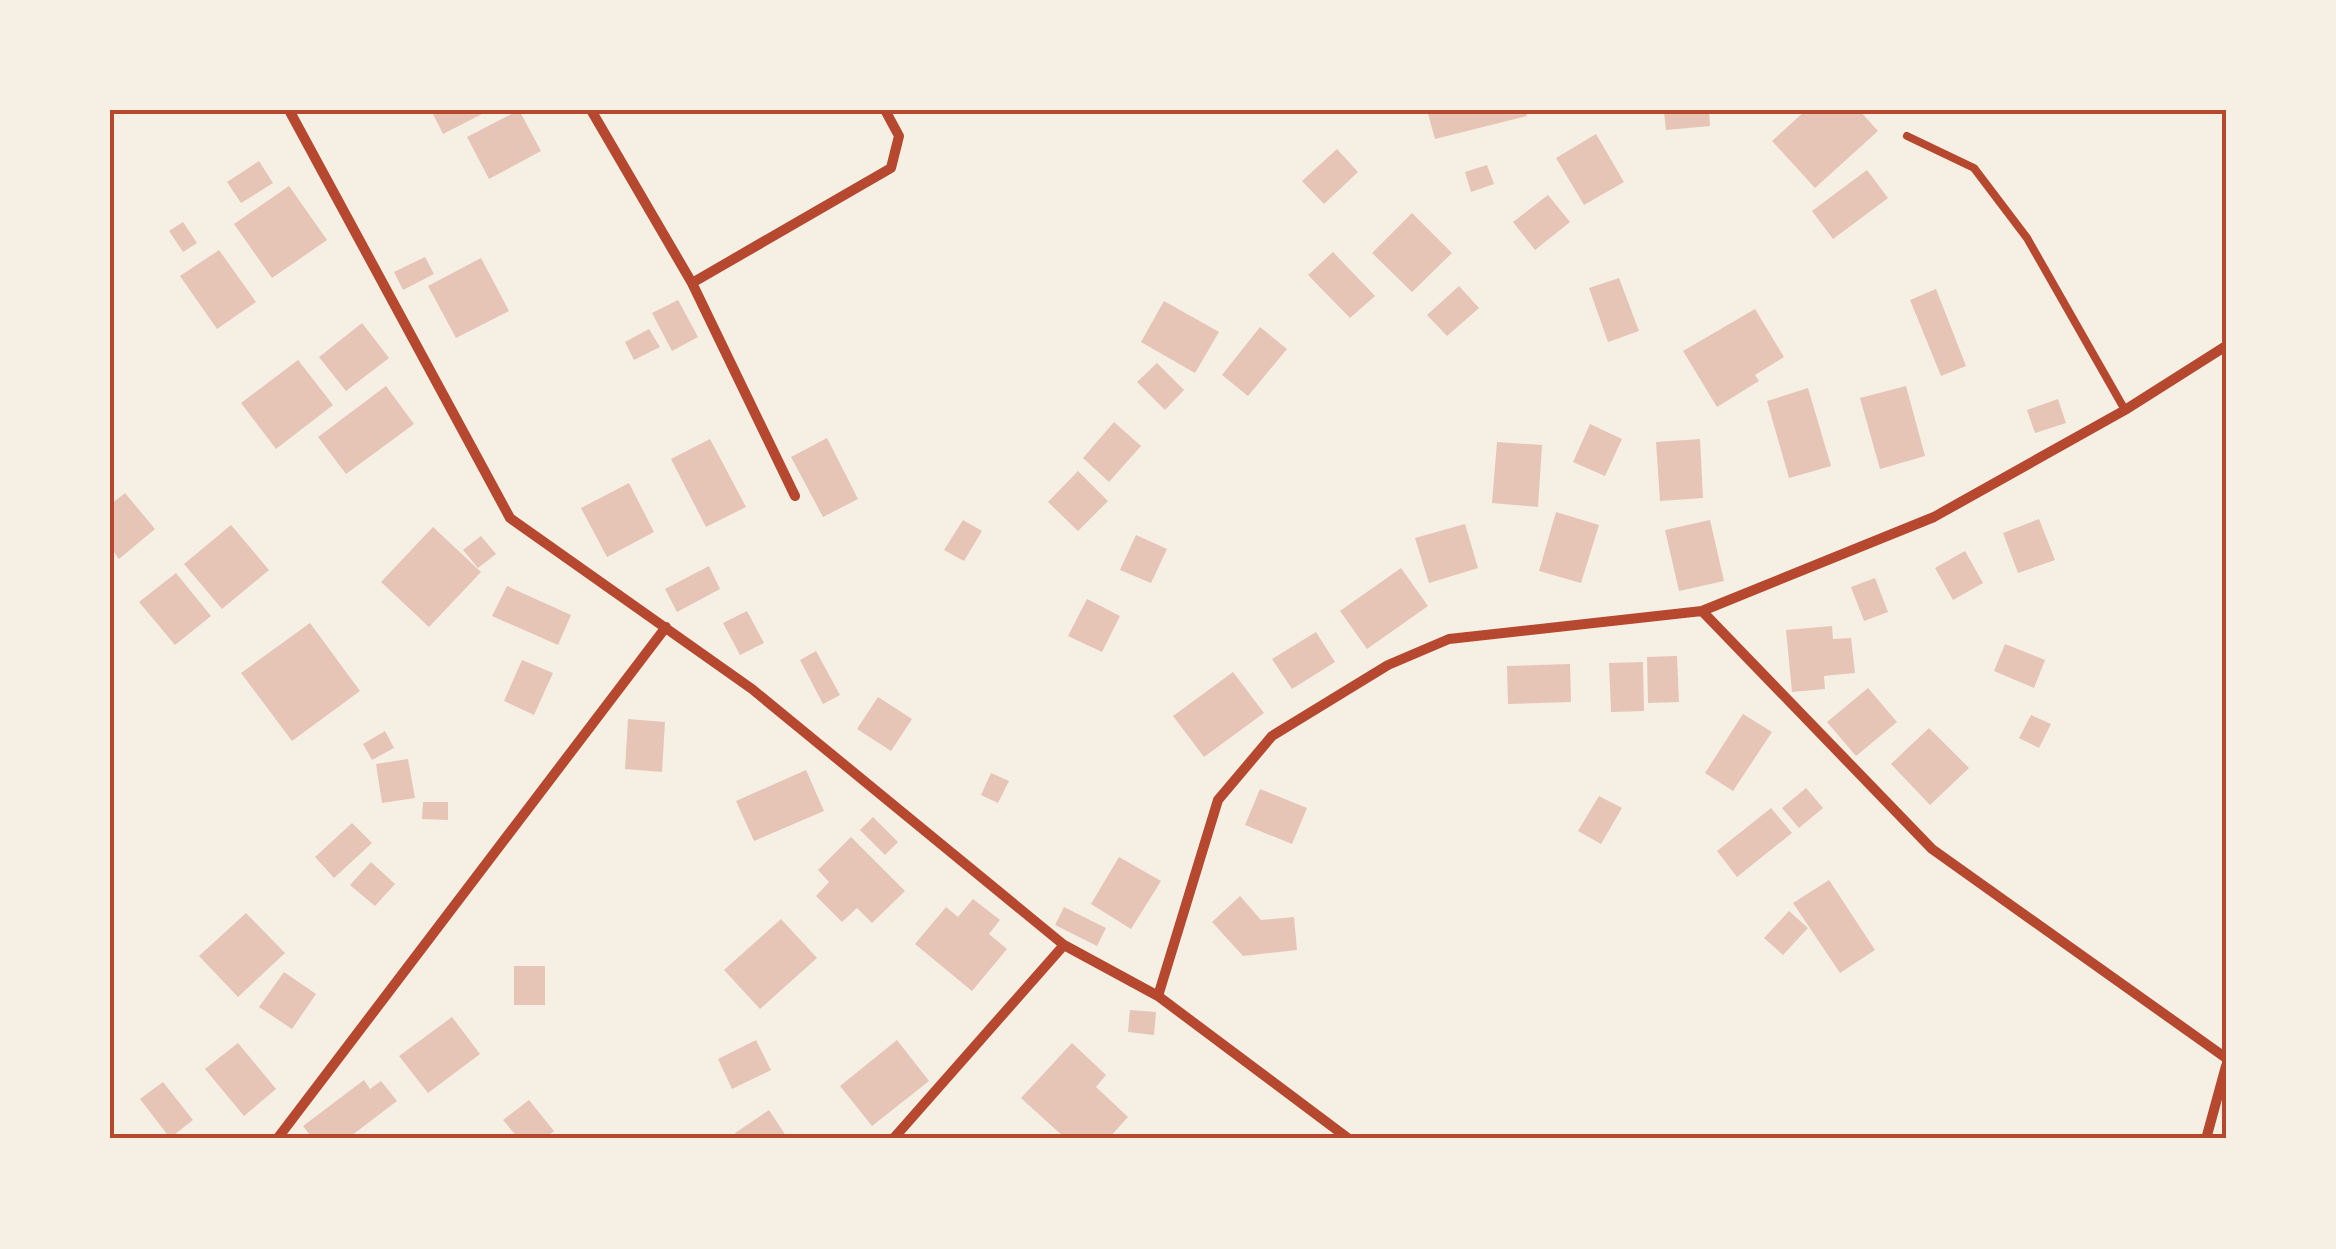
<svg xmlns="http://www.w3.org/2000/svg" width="2336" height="1249" viewBox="0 0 2336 1249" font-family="Cabin,sans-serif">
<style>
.building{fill:#e6c5b7}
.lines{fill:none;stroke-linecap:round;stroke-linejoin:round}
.service{stroke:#b5482f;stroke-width:8}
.minor{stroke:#b5482f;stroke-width:10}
.neatline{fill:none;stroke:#b5482f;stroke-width:4}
</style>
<rect width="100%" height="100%" fill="#f6efe4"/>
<path class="building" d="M431,110H490L443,134Z
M519,110L541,151L489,179L467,137Z
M1427,110H1525L1527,116L1435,139Z
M1683,110H1709L1710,126L1666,130L1664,112Z
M1806,110H1859L1878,131L1815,188L1772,141Z
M1596,134L1624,182L1584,205L1556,158Z
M1337,149L1358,172L1324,204L1302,181Z
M259,161L273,183L241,203L227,182Z
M1487,165L1494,184L1471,192L1465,172Z
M1867,170L1888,198L1833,239L1812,211Z
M289,186L327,240L272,278L234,224Z
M1548,195L1570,222L1535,250L1513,222Z
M1412,213L1452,253L1412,292L1372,253Z
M183,222L197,243L183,252L169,231Z
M219,250L256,302L217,329L180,276Z
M1333,252L1375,296L1350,318L1308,275Z
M425,257L434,274L403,290L394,272Z
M481,258L509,311L456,338L428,286Z
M1619,278L1639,331L1608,342L1589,288Z
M1459,286L1479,308L1447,336L1427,315Z
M1936,289L1966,366L1941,376L1910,300Z
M678,300L698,337L672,351L652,313Z
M1164,301L1219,332L1195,373L1141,342Z
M1755,309L1784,357L1755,375L1759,381L1717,407L1683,351Z
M362,323L389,358L346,391L319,357Z
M1260,327L1287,349L1248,396L1222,375Z
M649,329L660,347L634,360L625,342Z
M298,360L333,405L276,449L241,403Z
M1157,363L1184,390L1165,410L1137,382Z
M386,386L414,424L346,474L318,437Z
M1906,386L1925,456L1880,469L1860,398Z
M1808,388L1831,466L1789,478L1767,401Z
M2058,399L2066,423L2035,433L2027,410Z
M1114,422L1141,446L1109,482L1083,458Z
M1590,424L1622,439L1605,476L1573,462Z
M827,438L858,499L823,517L791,457Z
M710,439L746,507L706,527L671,459Z
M1700,439L1703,498L1660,501L1656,442Z
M1497,442L1542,445L1538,507L1492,503Z
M1078,471L1108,501L1078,531L1048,502Z
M629,483L654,532L607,557L581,508Z
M125,493L155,529L119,559L110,547V505Z
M1556,512L1599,525L1581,583L1539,571Z
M2039,519L2055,560L2018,573L2003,533Z
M963,520L982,531L964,561L944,550Z
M1710,520L1724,581L1679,591L1665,530Z
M1465,524L1478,568L1429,583L1415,538Z
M231,525L269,570L222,609L184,564Z
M433,527L481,572L429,627L381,582Z
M1136,535L1167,549L1151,583L1120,570Z
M481,536L496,554L478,568L463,550Z
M1965,551L1983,583L1953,600L1935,568Z
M709,566L720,589L677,612L665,589Z
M1401,568L1428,606L1367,649L1340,611Z
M176,573L211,616L175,645L139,602Z
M1875,578L1888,612L1864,621L1851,587Z
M507,586L571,615L558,645L492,616Z
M1087,599L1120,616L1102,652L1068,636Z
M747,611L764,643L740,655L723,623Z
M310,623L360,691L292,741L241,673Z
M1832,626L1833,639L1851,638L1855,673L1824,676L1825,689L1792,692L1786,630Z
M1316,632L1335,662L1292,689L1272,659Z
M2005,644L2045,660L2034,688L1994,671Z
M816,651L840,695L823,704L800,660Z
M1677,656L1679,702L1648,703L1647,657Z
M522,660L553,673L534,715L504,701Z
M1643,662L1644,711L1611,712L1609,663Z
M1570,664L1571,702L1508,704L1507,666Z
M1233,672L1264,713L1204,757L1173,716Z
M1868,688L1897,722L1856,756L1827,722Z
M878,697L912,719L891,751L857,729Z
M1743,714L1772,732L1733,791L1705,773Z
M2031,715L2051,724L2039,748L2019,738Z
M628,719L665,722L662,772L625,769Z
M1929,728L1969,768L1930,805L1891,764Z
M385,731L394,748L372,760L363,744Z
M408,759L415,798L382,803L376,764Z
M806,770L824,811L754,841L736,801Z
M991,773L1009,781L998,803L981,795Z
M1806,788L1823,808L1799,828L1782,808Z
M1260,789L1307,808L1292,844L1245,825Z
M1599,796L1622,808L1601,844L1578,831Z
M423,802H448V820L422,819Z
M1771,808L1792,833L1737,877L1717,851Z
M873,817L898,842L885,855L860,830Z
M352,823L372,843L334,878L315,857Z
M851,837L905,891L872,923L857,908L842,922L816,896L829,882L818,870Z
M1119,857L1161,881L1131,929L1091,904Z
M371,862L395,884L375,906L350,885Z
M1829,880L1875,950L1840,973L1793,903Z
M1240,896L1261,920L1294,917L1297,950L1243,956L1212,922Z
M973,899L1000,920L989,934L1007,949L972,991L915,944L946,907L958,917Z
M1064,907L1106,928L1097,946L1055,925Z
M1789,911L1808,928L1783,955L1764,938Z
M246,913L285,953L238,997L199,956Z
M781,919L817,958L760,1009L724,970Z
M514,966H545V1005H514Z
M284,972L316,994L292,1029L259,1007Z
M1130,1010L1156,1012L1154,1035L1128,1032Z
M452,1017L480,1054L428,1093L399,1056Z
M756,1040L771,1070L732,1089L718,1059Z
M897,1040L929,1081L872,1126L840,1086Z
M238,1043L276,1089L244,1116L205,1069Z
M1072,1043L1106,1075L1096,1087L1128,1117L1108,1139H1066L1021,1098Z
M364,1080L370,1089L381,1081L397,1101L347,1139H313L303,1126Z
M163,1082L193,1120L170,1138L140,1099Z
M529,1100L554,1131L544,1139H519L503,1120Z
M769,1110L788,1139H739L735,1133Z"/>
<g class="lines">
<path class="service" d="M1907,136L1974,168L2027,238L2125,410"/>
<path class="minor" d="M289,110L510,518L752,689L1064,945L1158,996L1349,1139
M591,110L692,283L795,496
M692,283L891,168L899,136L885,110
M1702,611L1932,849L2226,1058
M1158,996L1218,800L1272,736L1388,665L1449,639L1702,611L1934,517L2125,410L2226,346
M277,1139L666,627
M893,1139L1064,945
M2206,1139L2226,1066"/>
</g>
<rect width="2336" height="1249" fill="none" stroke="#f6efe4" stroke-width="225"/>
<rect x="112" y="112" width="2112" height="1024" class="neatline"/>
</svg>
